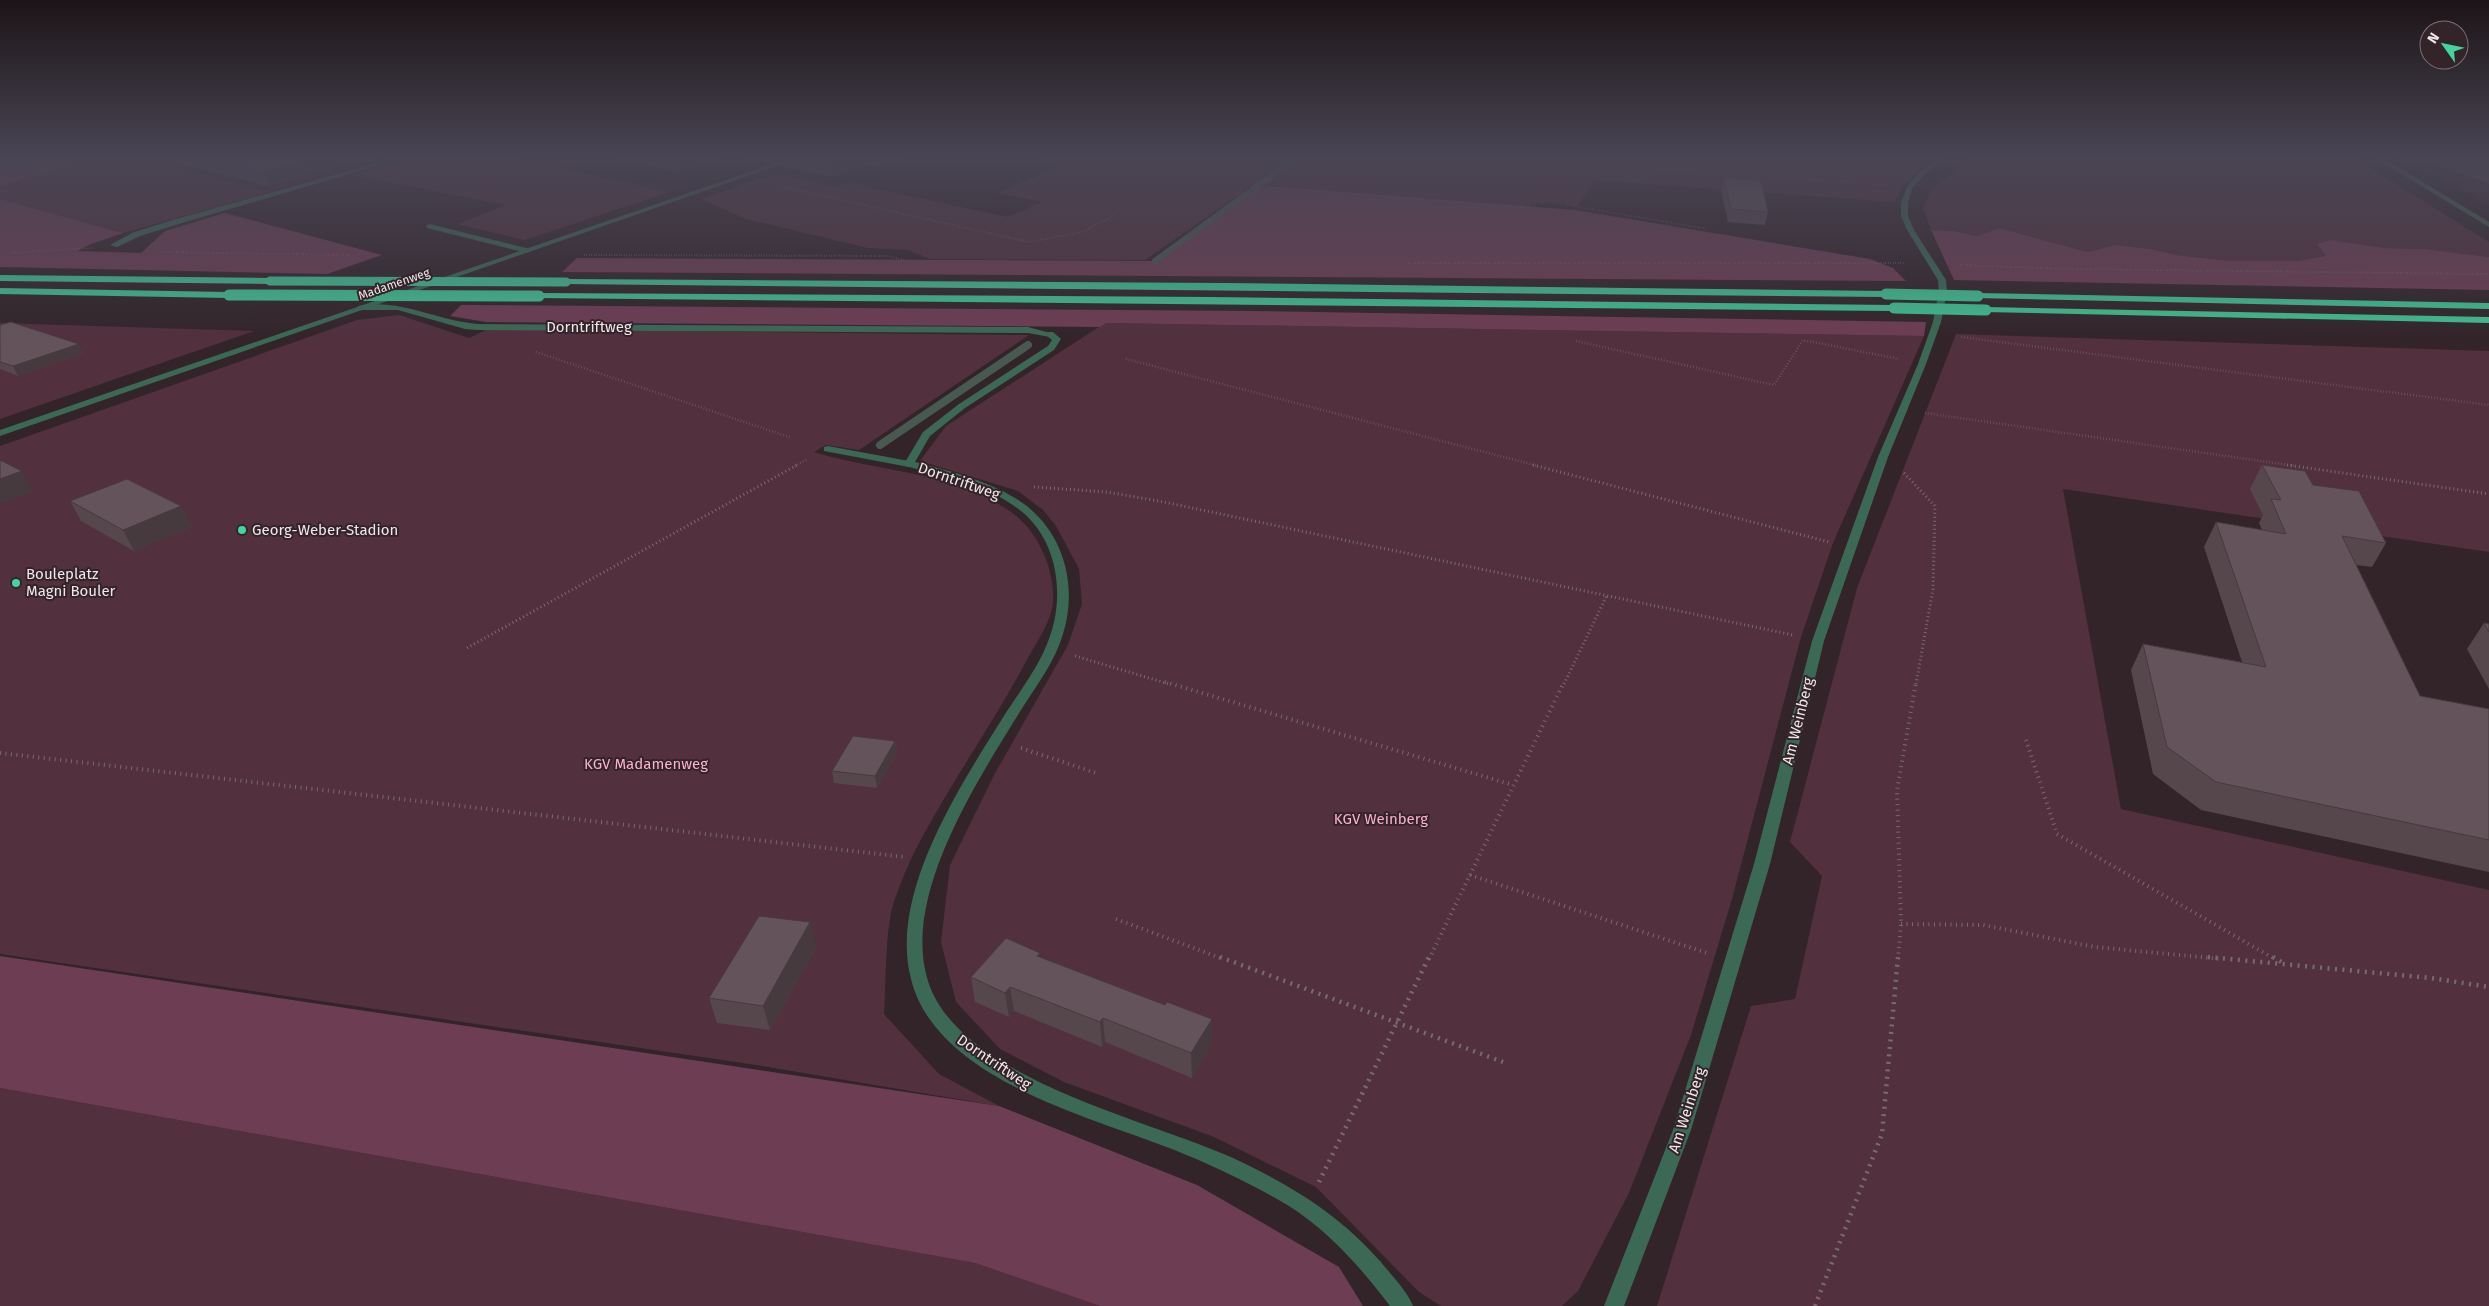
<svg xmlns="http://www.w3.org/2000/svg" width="2489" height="1306" viewBox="0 0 2489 1306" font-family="'Fira Sans',sans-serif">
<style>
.built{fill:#3e2932}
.green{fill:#52303e}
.forest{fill:#6d3d53}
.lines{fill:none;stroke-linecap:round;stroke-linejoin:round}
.stream-far1{stroke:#485952;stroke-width:6}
.stream{stroke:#485952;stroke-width:8}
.path-far4{stroke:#786b70;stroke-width:2;stroke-dasharray:0.5 2;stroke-linecap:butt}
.path-far3{stroke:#786b70;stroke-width:2.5;stroke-dasharray:0.5 2.5;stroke-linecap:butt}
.path-far2{stroke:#786b70;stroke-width:3;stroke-dasharray:1 3;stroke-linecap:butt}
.path-far1{stroke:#786b70;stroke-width:4;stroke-dasharray:1 4.5;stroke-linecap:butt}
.path{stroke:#786b70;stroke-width:4.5;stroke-dasharray:2 5.5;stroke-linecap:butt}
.lane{fill:#3b6955;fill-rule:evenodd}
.street{fill:#3b6955;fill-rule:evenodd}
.highway{fill:#3fc191;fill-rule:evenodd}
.highway-bridge-far1{stroke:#3fc191;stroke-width:9}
.highway-bridge{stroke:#3fc191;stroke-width:11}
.wall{fill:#56474d}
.shaded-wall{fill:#463a3f}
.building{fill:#64535a;stroke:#463a3f}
.poi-dot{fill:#43d4a0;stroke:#322429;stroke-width:2}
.labels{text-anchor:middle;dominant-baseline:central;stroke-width:4;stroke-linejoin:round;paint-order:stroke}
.far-street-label{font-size:12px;fill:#f0e6ea;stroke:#322429}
.street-label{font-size:15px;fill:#f0e6ea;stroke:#322429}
.poi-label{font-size:15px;fill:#f0e6ea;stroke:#322429;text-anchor:start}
.park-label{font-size:15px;fill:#feaecf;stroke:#322429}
</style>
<rect width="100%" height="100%" fill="#322429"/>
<path class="built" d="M137,158H388L269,192Z
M2399,158H2489V205L2444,179L2434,178Z"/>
<path class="green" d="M92,158H137L269,192L123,233L0,199V186Z
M410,158H513L669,192L525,240L457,224L506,205L352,175Z
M1036,158H1934L1903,186L1894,202L1594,180L1578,206L1548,201L1523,206L1253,185L1145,260L930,259L908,250L868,248L746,219L701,199L775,174L836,187L849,183L1008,217L1042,202L998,193L1065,164Z
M1972,158H2354L2489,242V257L2425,249L2383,248L2298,261H2231L2176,255L2151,249L2114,245L2088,252L1999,228L1977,236L1954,231L1931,230L1923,208L1931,190Z
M399,315L469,338L488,329L1029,335L859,450L826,445L814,452C878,472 954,471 1011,512C1038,531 1055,569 1053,602C1051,622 1037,642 1028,658C992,726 946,789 912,857C905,873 892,902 890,919C885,950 886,983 884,1014L939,1074L999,1106L756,1065L0,954V446L357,320Z
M0,323L254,331L0,419Z
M1105,323L1924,336L1833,543L1801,637L1732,899L1691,1035L1629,1193L1578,1291L1562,1306H1441L1419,1292L1316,1187L1214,1137L1064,1082L1000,1049L956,1002L941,942L950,865L994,775L1068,645L1082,604L1079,569L1056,526L1043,510L1018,491L920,461L946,426Z
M1956,334L2489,351V552L2063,489L2121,809L2489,890V1306H1657L1751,1006L1795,999L1822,876L1790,842L1857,588Z
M0,1088L975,1263L1100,1306H0Z"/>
<path class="forest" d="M0,158H92L0,186Z
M1268,186L1575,210L1870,259L1893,268L1906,281L562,272L577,258L1155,261L1253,188Z
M0,199L123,233L91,244L77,251L141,253L165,231L225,213L382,255L327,274L0,267Z
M1999,228L2088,252L2114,245L2151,249L2176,255L2231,261H2298L2326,256L2317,244L2330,240L2383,248L2425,249L2489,257V290L1954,280L1931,230L1954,231L1977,236Z
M461,305L1255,311L1926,322L1924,336L1106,323L1100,327L486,322L450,316Z
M0,956L999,1106L1197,1185L1339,1267L1363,1306H1100L975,1263L0,1088Z"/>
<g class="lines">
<path class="stream-far1" d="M1155,261L1296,158"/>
<path class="stream" d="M880,445L1028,345"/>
<path class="path-far4" d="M1526,158L1887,185
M779,186L1029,242L1082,232L1117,214
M1269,187L1522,207L1549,202L1708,229
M161,252L349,255
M12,253L93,248
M584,255L888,256L904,260
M1408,263H1904
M1960,265L2070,269L2489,274"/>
<path class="path-far3" d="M1961,337L2489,405
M1576,341L1774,385L1803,340L1899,359
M536,352L792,438
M1126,359L1538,466
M1925,413L2296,466
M795,466L808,459"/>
<path class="path-far2" d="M1533,465L1829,542
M2287,465L2489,494
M1904,473L1935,506L1933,589L1916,684
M1034,487L1107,492L1164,502L1793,635
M467,648L797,465
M1075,656L1169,684
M1564,684L1607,595"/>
<path class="path-far1" d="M1165,682L1513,785
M2026,740L2057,834L2275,959
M1021,748L1096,773
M0,753L905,857
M1470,875L1707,953
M1116,919L1223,959
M1901,924L1983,925L2095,947L2221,959
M1429,959L1564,682
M1898,959L1901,924L1897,790L1916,682"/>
<path class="path" d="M1220,957L1503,1062
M2208,957L2431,978L2489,987
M2273,957L2283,963
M1319,1182L1429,957
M1815,1306L1882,1134L1898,957"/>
<path class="lane" d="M430,224L530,249L531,251L527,253L427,228L426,226Z
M358,306C400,298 437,321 478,324L1028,327L1054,334L1050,337L1028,333L478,330L465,329L398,310H358Z
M828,446L909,461L914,464L909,467L824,451V447Z"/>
<path class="street" d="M394,158H404L182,223L140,236L117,247L110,245L134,232L176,219Z
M790,158H799L0,436V430Z
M1938,158H1945L1924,175L1912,189L1908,203V216L1914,230L1946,280L1947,291L1941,322L1926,364L1888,457L1824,641L1770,864L1691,1130L1624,1306H1604L1673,1130L1754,864L1812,641L1878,457L1918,364L1933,322L1939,291L1938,280L1907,230L1901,216V203L1907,187L1919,173Z
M2375,158H2383L2489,222V227Z
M1047,332H1053L1061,339L1054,350L965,408L930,436L915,462C949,471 984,479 1015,498C1062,526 1079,583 1063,634C1055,662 1036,686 1021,710C978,780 901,896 928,981C958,1078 1147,1119 1233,1158C1289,1184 1339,1214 1380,1261C1391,1275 1406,1289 1413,1306H1390C1361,1268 1330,1232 1289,1206C1252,1184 1212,1165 1172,1149C1088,1116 936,1079 911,979C888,892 963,782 1007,711C1023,687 1041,663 1050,636C1065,593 1057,540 1021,511C988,485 944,476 905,466L904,464L923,432L959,404L1048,346L1052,340L1047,336Z"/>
<path class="highway" d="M0,275L270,278L275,281L270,284L0,281Z
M566,279L1224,283L1886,291L1891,294L1886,297L563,284L561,282Z
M0,288L229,292L234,295L229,298L0,294Z
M539,293L1211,297L1894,305L1899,308L1894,311L536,298V294Z
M1978,293L2489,303V309L1975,298L1973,296Z
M1986,307L2489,317V323L1983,312L1981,310Z"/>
<path class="highway-bridge-far1" d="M270,281L566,282
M1886,294H1906"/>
<path class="highway-bridge" d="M1886,294L1978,296
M229,295L539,296
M1894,308L1986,310"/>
</g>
<path class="wall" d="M181,158H368L268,186L184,165Z
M615,158H718L678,172Z
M746,158H903L879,167L866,165L832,177L782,166L780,159L769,163Z
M2420,158H2489V184L2422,159Z
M1724,178L1768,212L1765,225L1728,222L1721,191Z
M0,325L84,353L18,376L0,369Z
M2262,465L2313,485L2386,543L2372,567L2356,565L2420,696L2489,709V872L2201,810L2153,774L2131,670L2143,644L2242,662L2204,547L2216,522L2262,530L2259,523L2263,515L2250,489Z
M70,501L181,506L192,527L134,551L81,521Z
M2484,623L2489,624V689L2467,649Z
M895,741L897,753L877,788L834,783L832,771Z
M817,947L770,1030L717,1023L709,998Z
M1040,957L1165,1005L1212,1019V1044L1192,1078L1105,1042L1102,1047L1014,1011L1009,1017L975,1002L971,977Z"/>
<path class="shaded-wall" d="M314,158H368L268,186L262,172Z
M675,158H718L678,172Z
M768,158H780V159L769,163Z
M838,158H865L866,165L832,177L829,161Z
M878,158H903L879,167Z
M79,344L84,353L18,376L13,366Z
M22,471L33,492L0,504V479Z
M181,506L192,527L134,551L123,530Z
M895,741L897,753L877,788L875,776Z
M810,922L817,947L770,1030L763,1006Z
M1010,987L1014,1011L1009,1017L1005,993Z
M1103,1018L1105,1042L1102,1047L1100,1022Z
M1212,1019V1044L1192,1078L1191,1053Z"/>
<path class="building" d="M205,158H314L262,172Z
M814,158H838L829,161Z
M2461,158H2489V168Z
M1724,178L1761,181L1768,212L1731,209Z
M11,322L79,344L13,366L0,362V325Z
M0,460L22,471L0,479Z
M2262,465L2305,471L2313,485L2359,491L2386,543L2342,536L2420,696L2489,709V840L2216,782L2167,747L2143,644L2266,667L2216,522L2286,534L2271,499L2281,500Z
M127,479L181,506L123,530L70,501Z
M2484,623L2489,624V632Z
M853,736L895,741L875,776L832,771Z
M759,916L810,922L763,1006L709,998Z
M1006,938L1040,953L1037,956L1165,1005L1167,1002L1212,1019L1191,1053L1103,1018L1100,1022L1010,987L1005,993L971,977Z"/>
<linearGradient id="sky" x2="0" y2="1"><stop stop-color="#1c1417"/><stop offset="0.46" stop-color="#494554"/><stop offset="1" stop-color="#494554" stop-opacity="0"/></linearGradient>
<rect width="2489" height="341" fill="url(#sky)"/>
<g class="poi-dot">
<circle cx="242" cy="530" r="5"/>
<circle cx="16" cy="583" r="5"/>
</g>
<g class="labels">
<g class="far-street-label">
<text transform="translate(394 284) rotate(-19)">Madamenweg</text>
</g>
<g class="street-label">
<text x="589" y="327">Dorntriftweg</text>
<text transform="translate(959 481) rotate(19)">Dorntriftweg</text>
<text transform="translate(1798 721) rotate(-76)">Am Weinberg</text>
<text transform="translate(994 1062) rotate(34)">Dorntriftweg</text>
<text transform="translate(1687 1110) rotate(-72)">Am Weinberg</text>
</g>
<g class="poi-label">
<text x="252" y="530">Georg-Weber-Stadion</text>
<text x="26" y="574">Bouleplatz<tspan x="26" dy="17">Magni Bouler</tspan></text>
</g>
<g class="park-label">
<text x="646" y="764">KGV Madamenweg</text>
<text x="1381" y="819">KGV Weinberg</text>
</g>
</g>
<g transform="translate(2444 45) rotate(303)"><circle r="24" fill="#322429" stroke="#7e7276"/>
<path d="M0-4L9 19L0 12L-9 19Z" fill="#43d4a0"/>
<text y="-8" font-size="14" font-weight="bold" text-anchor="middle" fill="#f0e6ea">N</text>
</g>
</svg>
